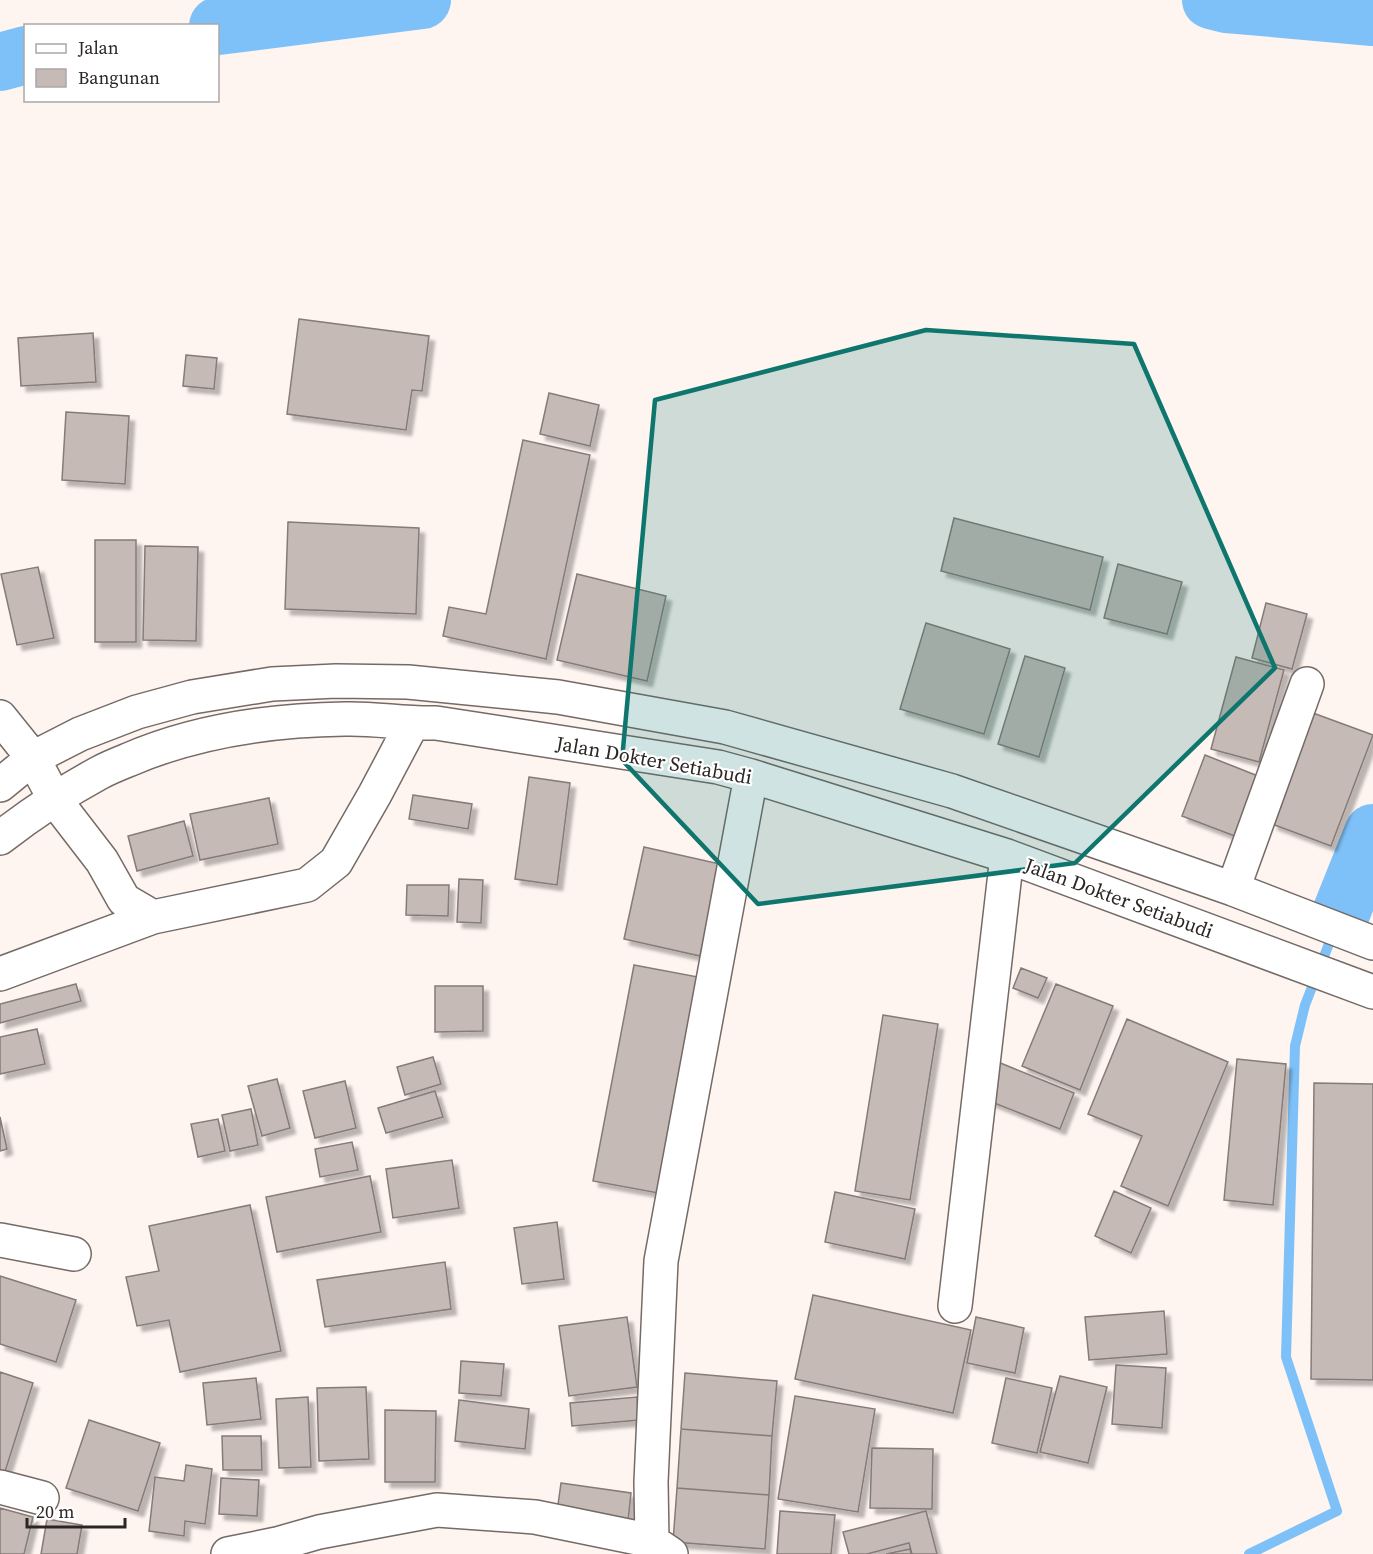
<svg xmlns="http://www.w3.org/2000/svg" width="1373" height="1554" viewBox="0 0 1373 1554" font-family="'Source Serif 4',serif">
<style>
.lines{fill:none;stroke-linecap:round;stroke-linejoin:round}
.stream{stroke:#7ec0f8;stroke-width:10}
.river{stroke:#7ec0f8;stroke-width:58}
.building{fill:#c6bab6;stroke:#867b77;stroke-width:1.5;filter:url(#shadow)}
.minor-casing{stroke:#746a66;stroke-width:36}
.minor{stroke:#fff;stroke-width:33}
.marked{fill:#0f766e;fill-opacity:0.2;stroke:#0f766e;stroke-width:4.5;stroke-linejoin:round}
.labels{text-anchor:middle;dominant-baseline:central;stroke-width:4.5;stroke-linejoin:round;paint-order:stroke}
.street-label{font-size:20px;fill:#2b2624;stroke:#fff}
</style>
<defs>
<filter id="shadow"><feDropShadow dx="5.5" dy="5.5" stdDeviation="1.5" flood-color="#0004"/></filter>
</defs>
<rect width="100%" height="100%" fill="#fef4f0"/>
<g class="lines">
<path class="stream" d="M1249,1554L1337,1511L1286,1357L1295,1046L1305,1005L1341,913"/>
<path class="river" d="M1211,0L1227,4L1373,17
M218,26L422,0
M0,62L26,55
M1341,913L1373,833"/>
</g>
<path class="building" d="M299,319L429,336L422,391L412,390L406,430L287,414Z
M93,333L96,382L21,386L18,338Z
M186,355L217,358L214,389L183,386Z
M549,393L599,405L590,446L540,434Z
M66,412L129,416L125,484L62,480Z
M523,440L590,455L546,659L443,636L449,607L486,614Z
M954,518L1103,557L1090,610L941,571Z
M288,522L419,528L416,614L285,609Z
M95,540H136V642H95Z
M145,546L198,547L196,641L143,640Z
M1118,564L1182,582L1167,634L1104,618Z
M38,567L54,638L17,645L1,574Z
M577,574L666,596L647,681L557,660Z
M1266,603L1307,614L1292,669L1252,658Z
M926,623L1010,649L984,734L900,709Z
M1025,656L1065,668L1039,757L998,744Z
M1236,657L1284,670L1259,762L1211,749Z
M1313,713L1373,735L1331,846L1272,824Z
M1205,755L1263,778L1240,838L1182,816Z
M529,777L570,783L557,885L515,879Z
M413,795L472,804L468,829L409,819Z
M269,798L278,844L200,860L190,814Z
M184,821L193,856L137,871L128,836Z
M644,847L720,864L700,956L624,939Z
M459,879L483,880L481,923L457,922Z
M407,885H449L448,916L406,915Z
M634,965L698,977L658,1193L593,1181Z
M1021,968L1047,978L1038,998L1013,988Z
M76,984L81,1001L0,1023V1004Z
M1056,984L1113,1006L1080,1090L1022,1066Z
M435,986H483V1031L435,1032Z
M883,1015L938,1024L910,1200L855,1191Z
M1127,1019L1228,1062L1168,1206L1121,1186L1142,1136L1088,1114Z
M37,1029L45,1064L0,1074V1037Z
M433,1057L441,1084L405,1095L397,1067Z
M1237,1059L1286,1064L1273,1205L1224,1200Z
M998,1062L1074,1093L1060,1129L984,1099Z
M277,1079L290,1128L262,1136L248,1086Z
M345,1081L356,1128L315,1138L303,1091Z
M1314,1083L1373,1084V1380L1311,1379Z
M435,1091L443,1117L386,1133L378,1108Z
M251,1109L258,1145L230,1151L222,1115Z
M0,1117L7,1149L0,1151Z
M218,1119L225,1151L198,1157L191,1124Z
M352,1142L358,1170L320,1177L315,1149Z
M452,1160L459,1208L393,1218L386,1169Z
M370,1176L381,1232L277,1252L266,1197Z
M1114,1191L1151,1208L1131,1253L1095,1236Z
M835,1192L915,1209L905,1259L825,1242Z
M250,1205L281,1351L180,1372L169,1320L137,1326L126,1277L159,1271L149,1226Z
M557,1222L564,1279L522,1284L514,1228Z
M445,1262L451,1309L325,1327L317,1280Z
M0,1276L76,1300L56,1362L0,1344Z
M813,1295L971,1330L953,1413L795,1379Z
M1164,1311L1167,1354L1089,1360L1085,1317Z
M627,1317L637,1387L569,1396L559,1326Z
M976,1317L1024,1328L1015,1373L967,1363Z
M461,1361L504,1364L501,1396L459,1393Z
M1116,1365L1166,1368L1162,1428L1112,1424Z
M0,1372L33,1383L3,1478L0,1477Z
M685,1373L777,1381L772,1436L681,1429Z
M1060,1376L1107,1387L1088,1463L1040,1452Z
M256,1378L261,1419L207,1425L203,1383Z
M1006,1378L1052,1388L1037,1453L992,1443Z
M366,1387L369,1459L319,1461L317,1388Z
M795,1396L875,1409L858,1512L778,1499Z
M308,1397L311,1467L279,1468L276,1399Z
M637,1397L639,1420L572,1426L570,1403Z
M459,1400L529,1409L525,1449L455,1441Z
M385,1410L436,1411L435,1482H385Z
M89,1420L160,1443L138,1511L66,1488Z
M681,1429L772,1436L769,1495L677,1488Z
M222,1436H261L262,1470H223Z
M872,1448L933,1449L932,1509L870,1508Z
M186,1465L212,1469L205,1524L185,1521L184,1536L149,1531L155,1477L184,1481Z
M221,1478L259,1480L257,1516L219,1514Z
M561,1483L631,1493L628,1521L557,1512Z
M677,1488L769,1495L765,1549L673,1542Z
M0,1508L33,1517L24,1554H0Z
M780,1511L835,1515L831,1554H777Z
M926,1511L937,1554H912L909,1543L867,1554H849L843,1532Z
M47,1519L82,1525L77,1554H41Z
M910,1549L911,1554H886Z"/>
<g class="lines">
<g class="minor-casing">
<path id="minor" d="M0,717L33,758L55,800L102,861L124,900L153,917L307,885L336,862L375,794L412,724
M0,785L33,758L80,734L137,712L192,697L272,684L336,681L408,682L558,697L725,727L952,791L1233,889L1373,943
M0,838C31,814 64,792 99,773C108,768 118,764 128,760C195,731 272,720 345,719C375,718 405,724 436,723L718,767L751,776L1007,856L1373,992
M1233,889L1307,684
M0,974L153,917
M0,1240L74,1254
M955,1306L1007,856
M0,1487L42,1498
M228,1554L277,1544L319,1532L437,1510L535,1517L652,1541
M671,1554L652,1541L651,1482L661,1261L751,776"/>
</g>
<use href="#minor" class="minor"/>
</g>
<path class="marked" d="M926,330L1134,344L1275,668L1075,863L758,904L622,760L655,400Z"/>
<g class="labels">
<g class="street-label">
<text transform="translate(654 760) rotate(10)">Jalan Dokter Setiabudi</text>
<text transform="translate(1119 898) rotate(20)">Jalan Dokter Setiabudi</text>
</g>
</g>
<rect x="24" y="24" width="195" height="78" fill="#ffffff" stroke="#aaa8a7" stroke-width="1.5"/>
<rect x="36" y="44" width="30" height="9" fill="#ffffff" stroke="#aaa8a7" stroke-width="1.5"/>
<text x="78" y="54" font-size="18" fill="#2b2624">Jalan</text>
<rect x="36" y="69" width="30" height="18" fill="#c6bab6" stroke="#aaa8a7" stroke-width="1.5"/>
<text x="78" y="84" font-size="18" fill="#2b2624">Bangunan</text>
<path d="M27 1518v9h98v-9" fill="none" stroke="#2b2624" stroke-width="3"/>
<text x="36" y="1518" font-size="18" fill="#2b2624" stroke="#ffffff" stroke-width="4.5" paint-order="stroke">20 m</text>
</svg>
